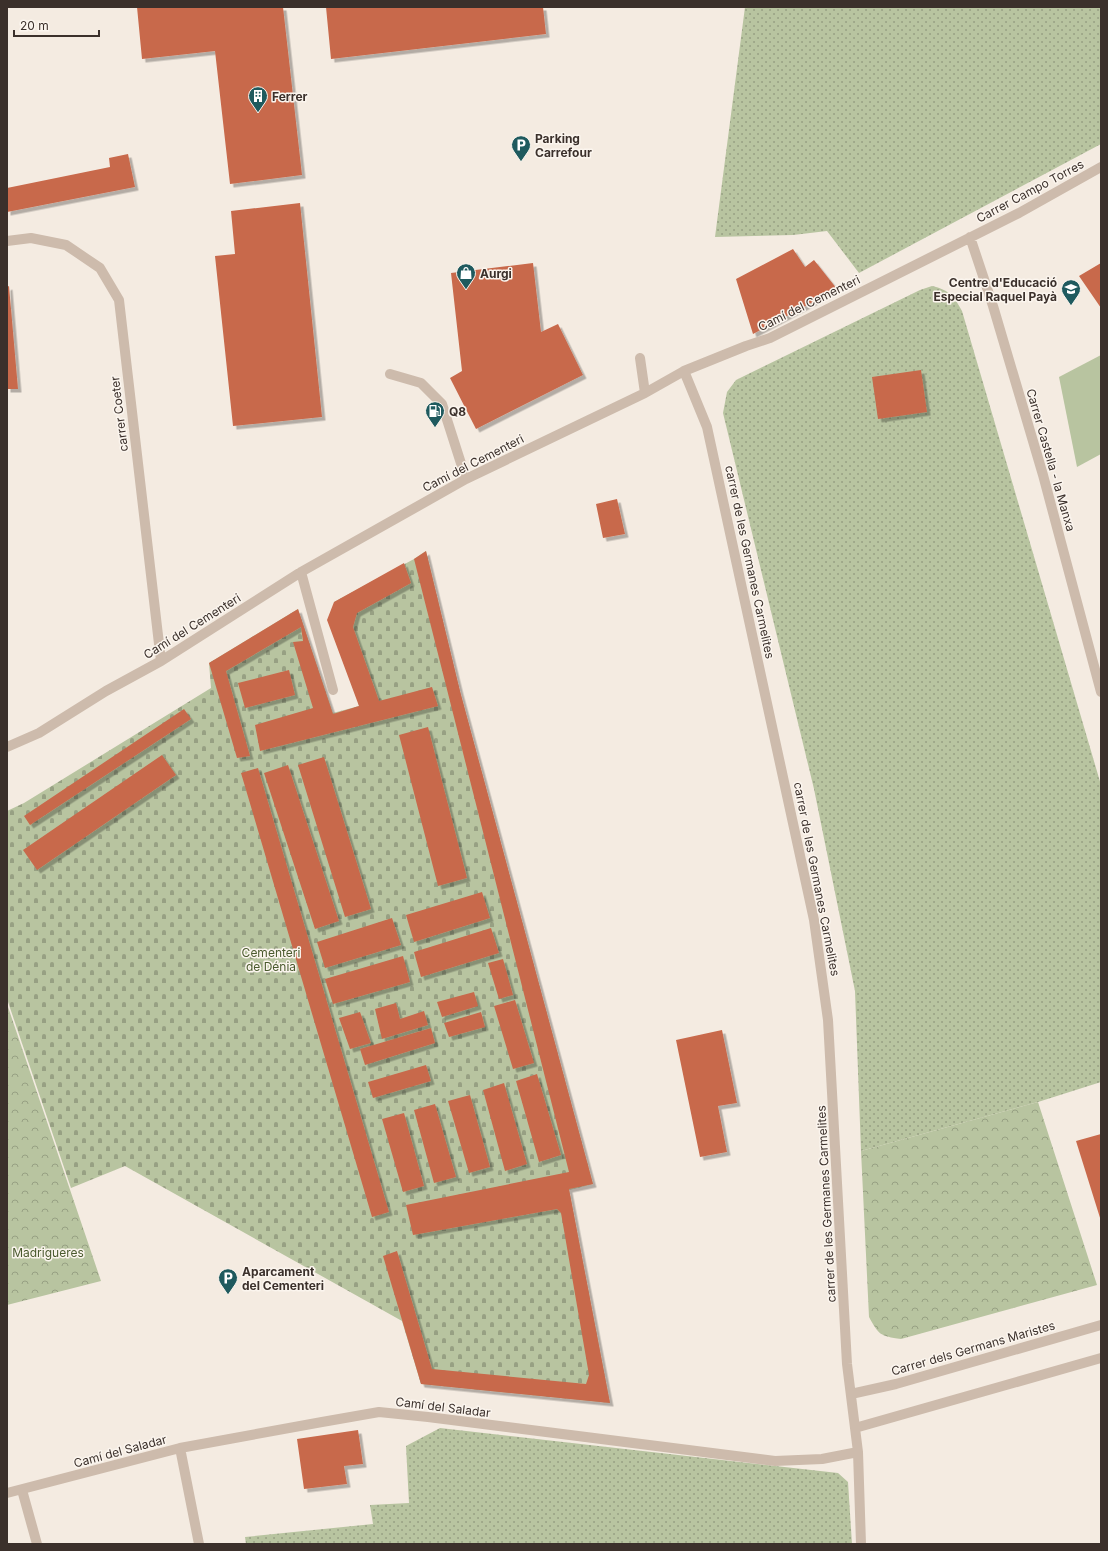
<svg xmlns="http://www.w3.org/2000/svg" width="1108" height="1551" viewBox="0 0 1108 1551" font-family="Inter,sans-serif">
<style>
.grass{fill:url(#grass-dots)}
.cemetery{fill:url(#cemetery-stones)}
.park{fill:url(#park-crowns)}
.pitch{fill:#b8c4a0}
.building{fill:#c8694b;filter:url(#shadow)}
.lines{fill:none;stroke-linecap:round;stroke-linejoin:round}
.minor{stroke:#cdbbac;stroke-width:10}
.labels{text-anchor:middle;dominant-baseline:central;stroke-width:3;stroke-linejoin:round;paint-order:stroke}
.poi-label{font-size:12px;font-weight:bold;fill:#3b302b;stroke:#fbf5ee;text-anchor:start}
.street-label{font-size:12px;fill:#3b302b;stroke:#fbf5ee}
.park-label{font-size:12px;fill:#4a5a2e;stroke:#fbf5ee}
</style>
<defs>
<pattern id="grass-dots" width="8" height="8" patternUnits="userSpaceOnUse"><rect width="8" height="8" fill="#b8c4a0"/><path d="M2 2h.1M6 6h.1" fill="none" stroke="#97a083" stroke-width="1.8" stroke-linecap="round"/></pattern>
<pattern id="cemetery-stones" width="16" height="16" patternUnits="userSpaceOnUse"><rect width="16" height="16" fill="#b8c4a0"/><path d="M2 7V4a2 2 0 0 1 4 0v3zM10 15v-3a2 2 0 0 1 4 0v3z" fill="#97a083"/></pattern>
<pattern id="park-crowns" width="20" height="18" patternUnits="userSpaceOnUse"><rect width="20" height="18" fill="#b8c4a0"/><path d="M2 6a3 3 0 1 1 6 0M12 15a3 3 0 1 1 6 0" fill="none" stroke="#97a083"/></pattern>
<filter id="shadow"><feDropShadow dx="3.5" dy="3.5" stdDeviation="0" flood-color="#0004"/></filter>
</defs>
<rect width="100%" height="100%" fill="#f4ebe1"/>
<path class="grass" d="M745,7H1101V144L859,273L827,231L793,235L715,237Z
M932,286C949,290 954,296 962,311L1101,785V1082L1038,1102L861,1151L855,991L814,789L723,413L727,392L736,380L920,290Z
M440,1428L838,1473L848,1482L852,1544H246L245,1537L373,1524L370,1505L409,1503L406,1446Z"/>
<path class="cemetery" d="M426,551L460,692L593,1184L569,1190L610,1403L421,1384L402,1321L125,1166L71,1188L7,999V811L24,803L211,688L209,663L298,609L333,713L359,706L334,602L414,559Z"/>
<path class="park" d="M7,1004L101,1281L7,1305Z
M1038,1102L1097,1285L901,1339C880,1336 879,1335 869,1317L861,1151Z"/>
<path class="pitch" d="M1101,355V454L1077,467L1059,377Z"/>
<path class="building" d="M137,7H283L302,175L230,184L215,51L142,59Z
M326,7H543L546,34L331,59Z
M128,154L135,187L7,212V188L110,167L109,158Z
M300,203L322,417L233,426L215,256L235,254L231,211Z
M793,249L805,267L814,260L837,289L753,334L736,279Z
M533,263L541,332L558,324L583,375L476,429L450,378L462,371L451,273Z
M1101,263V308L1079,276Z
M9,286L18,389H7V287Z
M921,370L927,412L878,419L872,377Z
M617,499L625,534L603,538L596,504Z
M426,551L460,691L593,1184L569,1189L610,1403L421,1384L383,1256L397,1251L432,1369L586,1384L589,1375L561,1213L557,1209L413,1235L406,1205L569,1172L414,559Z
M404,563L411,583L357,613L353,627L379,701L432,687L438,706L260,751L255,725L313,708L293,642L303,641L301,627L226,671L250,756L237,758L209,663L298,609L333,714L359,706L327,620L334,602Z
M289,670L295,695L245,708L238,683Z
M184,709L191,719L30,825L24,816Z
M428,727L467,878L438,886L399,735Z
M162,755L176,775L37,870L23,850Z
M324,757L371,909L345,917L298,765Z
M288,765L339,921L315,929L264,773Z
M258,768L389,1212L372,1217L241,773Z
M482,892L490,918L414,942L406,915Z
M392,918L401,945L325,968L317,942Z
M491,928L499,953L421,977L414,952Z
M403,956L410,982L333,1004L325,979Z
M503,959L513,995L499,999L488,963Z
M474,992L478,1006L442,1017L437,1002Z
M515,1000L534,1063L513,1069L494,1006Z
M396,1003L400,1019L424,1011L428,1025L382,1039L375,1009Z
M360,1012L371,1043L350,1049L339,1018Z
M481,1012L485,1027L449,1037L444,1023Z
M431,1028L435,1043L365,1065L360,1049Z
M722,1030L737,1103L718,1106L727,1152L700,1157L676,1040Z
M426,1065L431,1081L373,1098L368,1082Z
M537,1074L561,1155L539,1162L516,1081Z
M504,1083L527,1164L505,1171L483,1090Z
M470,1095L490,1167L469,1173L448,1101Z
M435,1104L456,1177L434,1183L414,1110Z
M404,1113L424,1186L403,1192L382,1119Z
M1101,1134V1221L1076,1141Z
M358,1430L363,1464L344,1466L347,1484L304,1489L297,1439Z"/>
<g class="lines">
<path class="minor" d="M970,237L993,306L1043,475L1101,692
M7,241L31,238L66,245L100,268L119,300L161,661
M640,358L645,393
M684,371L707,427L814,920L828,1020L847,1364L858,1452L861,1544
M390,374L421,383L442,404L466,479
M301,572L333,690
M7,747L39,733L106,691L161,661L301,572L466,479L645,393L684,371L746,346L770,338L1019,213L1101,167
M851,1394L896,1384L1101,1325
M855,1428L1101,1358
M180,1448L199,1544
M22,1490L37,1544
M7,1493L180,1448L322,1422L379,1412L428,1417L775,1461L822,1459L858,1452"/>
</g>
<defs>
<g id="building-pin" transform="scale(1)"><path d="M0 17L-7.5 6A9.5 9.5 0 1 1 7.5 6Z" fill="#1f5a5e" stroke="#fbf5ee"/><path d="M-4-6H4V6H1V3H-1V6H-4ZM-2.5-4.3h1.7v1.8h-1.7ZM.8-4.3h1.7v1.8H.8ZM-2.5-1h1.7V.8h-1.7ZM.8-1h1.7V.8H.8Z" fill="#fff"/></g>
<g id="parking-pin" transform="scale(1)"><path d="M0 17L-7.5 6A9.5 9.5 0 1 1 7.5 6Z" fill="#1f5a5e" stroke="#fbf5ee"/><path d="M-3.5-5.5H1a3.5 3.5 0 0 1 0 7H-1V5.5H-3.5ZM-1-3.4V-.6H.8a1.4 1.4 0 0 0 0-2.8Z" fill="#fff"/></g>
<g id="shop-pin" transform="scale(1)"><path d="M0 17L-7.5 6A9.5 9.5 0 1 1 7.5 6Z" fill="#1f5a5e" stroke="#fbf5ee"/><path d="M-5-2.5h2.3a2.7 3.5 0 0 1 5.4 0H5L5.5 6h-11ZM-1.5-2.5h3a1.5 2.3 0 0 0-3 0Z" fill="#fff"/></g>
<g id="school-pin" transform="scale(1)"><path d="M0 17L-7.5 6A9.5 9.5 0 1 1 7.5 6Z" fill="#1f5a5e" stroke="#fbf5ee"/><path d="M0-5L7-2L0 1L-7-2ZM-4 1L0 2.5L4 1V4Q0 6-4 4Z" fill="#fff"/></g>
<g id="fuel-pin" transform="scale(1)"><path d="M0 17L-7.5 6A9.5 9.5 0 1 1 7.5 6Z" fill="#1f5a5e" stroke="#fbf5ee"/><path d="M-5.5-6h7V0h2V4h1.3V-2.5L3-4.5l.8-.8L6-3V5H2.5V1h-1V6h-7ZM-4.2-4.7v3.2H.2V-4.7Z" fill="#fff"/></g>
</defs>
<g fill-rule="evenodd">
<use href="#building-pin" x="258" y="96"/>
<use href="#parking-pin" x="521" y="145"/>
<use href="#shop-pin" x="466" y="273"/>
<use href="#school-pin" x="1071" y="289"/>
<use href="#fuel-pin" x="435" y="411"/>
<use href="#parking-pin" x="228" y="1278"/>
</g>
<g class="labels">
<g class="poi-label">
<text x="272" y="96">Ferrer</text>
<text x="535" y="138">Parking<tspan x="535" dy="14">Carrefour</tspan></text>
<text x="480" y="273">Aurgi</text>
<text x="1057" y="282" text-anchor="end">Centre d'Educació<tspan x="1057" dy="14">Especial Raquel Payà</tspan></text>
<text x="449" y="411">Q8</text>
<text x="242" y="1271">Aparcament<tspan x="242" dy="14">del Cementeri</tspan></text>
</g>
<g class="street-label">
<text transform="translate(1030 191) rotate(-28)">Carrer Campo Torres</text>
<text transform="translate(809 303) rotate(-26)">Camí del Cementeri</text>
<text transform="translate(119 414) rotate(-97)">carrer Coeter</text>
<text transform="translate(1051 460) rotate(74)">Carrer Castella - la Manxa</text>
<text transform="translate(473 463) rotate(-27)">Camí del Cementeri</text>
<text transform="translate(750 562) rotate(78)">carrer de les Germanes Carmelites</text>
<text transform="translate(192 626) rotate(-32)">Camí del Cementeri</text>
<text transform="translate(817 879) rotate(79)">carrer de les Germanes Carmelites</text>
<text transform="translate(826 1204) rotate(-93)">carrer de les Germanes Carmelites</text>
<text transform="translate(973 1348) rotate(-16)">Carrer dels Germans Maristes</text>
<text transform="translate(443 1407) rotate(7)">Camí del Saladar</text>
<text transform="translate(120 1451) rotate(-15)">Camí del Saladar</text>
</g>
<g class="park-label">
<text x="271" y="952">Cementeri<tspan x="271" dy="14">de Dénia</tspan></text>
<text x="48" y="1252">Madrigueres</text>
</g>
</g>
<rect width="1108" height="1551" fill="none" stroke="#3b302b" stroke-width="16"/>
<path d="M14 30v6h85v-6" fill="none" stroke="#3b302b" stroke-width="2"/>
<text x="20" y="30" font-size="12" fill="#3b302b" stroke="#fbf5ee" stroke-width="3" paint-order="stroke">20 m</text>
</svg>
